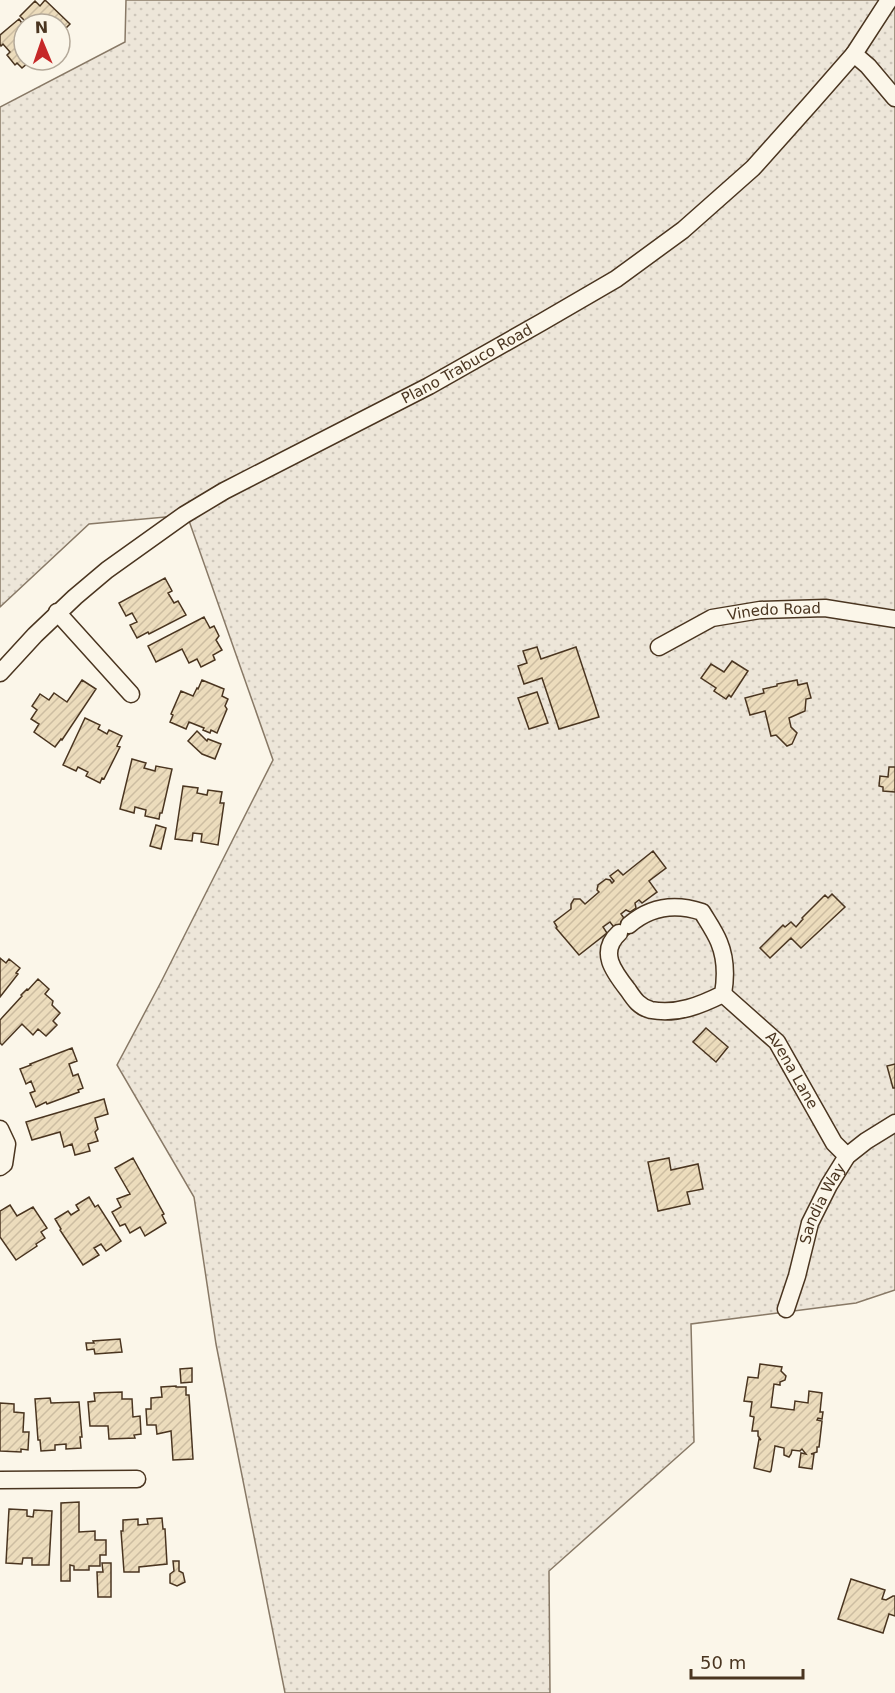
<svg xmlns="http://www.w3.org/2000/svg" width="895" height="1693" viewBox="0 0 895 1693" font-family="'DejaVu Sans',sans-serif">
<style>
.grass{fill:url(#grass-dots);stroke:#887966;stroke-width:1.5}
.building{fill:url(#building-hatch);stroke:#4a3520;stroke-width:1.5}
.lines{fill:none;stroke-linecap:round;stroke-linejoin:round}
.minor-casing{stroke:#4a3520;stroke-width:19}
.minor{stroke:#fbf6e9;stroke-width:16}
.labels{text-anchor:middle;dominant-baseline:central;stroke-width:4.5;stroke-linejoin:round;paint-order:stroke}
.street-label{font-size:15px;fill:#4a3520;stroke:#fbf6e9}
</style>
<defs>
<pattern id="grass-dots" width="8" height="8" patternUnits="userSpaceOnUse" patternTransform="scale(1.5)"><rect width="8" height="8" fill="#ede6d9"/><path d="M2 2h.1M6 6h.1" fill="none" stroke="#cdc6ba" stroke-width="1.8" stroke-linecap="round"/></pattern>
<pattern id="building-hatch" width="6" height="6" patternUnits="userSpaceOnUse" patternTransform="scale(1.5)"><rect width="6" height="6" fill="#ecdcbc"/><path d="M-1 1l2-2M0 6l6-6M5 7l2-2" fill="none" stroke="#ccbda1"/></pattern>
</defs>
<rect width="100%" height="100%" fill="#fbf6e9"/>
<path class="grass" d="M126,0H895V1290L856,1303L691,1324L694,1442L549,1571L550,1693H285L216,1344L194,1197L117,1065L161,982L273,760L187,515L89,524L0,607V107L125,42Z"/>
<path class="building" d="M45,0L70,24L60,34V24H28L20,16L35,1L40,6Z
M19,19L24,26V60H36L30,65L28,63L22,68L17,63L15,65L7,55L10,52L3,44L1,46L0,44V35Z
M165,578L172,591L168,593L174,603L178,601L186,615L149,634L148,632L137,638L130,625L137,622L132,613L126,616L119,603Z
M204,617L210,628L214,626L219,636L216,640L222,650L213,655L215,660L201,667L197,659L189,663L182,649L156,662L148,646Z
M537,647L541,659L576,647L599,717L559,729L542,678L524,684L518,666L527,663L523,651Z
M732,661L748,671L731,697L729,695L726,699L714,691L716,688L701,678L711,664L724,672Z
M82,680L96,689L62,740L61,739L55,747L34,732L39,724L31,719L37,710L32,706L40,694L49,700L54,693L67,702Z
M202,680L224,689L222,696L228,699L225,706L227,709L217,733L211,730L210,733L203,730L204,728L189,722L186,729L170,722L173,715L171,714L181,691L193,696L197,688L198,689Z
M797,680L798,685L807,683L811,698L806,699L805,711L789,718L791,727L797,733L792,744L787,746L776,735L771,736L765,711L750,715L745,698L764,693L763,689L777,686V684Z
M537,692L548,723L529,729L518,698Z
M85,718L100,725L98,729L107,734L109,730L122,736L117,746L120,747L104,779L102,778L100,783L86,776L88,772L78,767L76,771L63,765Z
M197,731L207,741L208,739L221,744L215,759L202,754L188,741Z
M132,759L146,763L144,768L155,771L156,766L172,769L162,813H160L159,819L145,816L146,810L135,807L134,813L120,809Z
M889,767H895V792L883,791V787L879,786L880,776L888,777Z
M183,786L198,788L197,793L207,795L208,790L222,792L220,803H224L218,845L201,842L202,834L193,833L192,841L175,839Z
M156,825L166,828L161,849L150,846Z
M653,851L666,868L649,881L657,892L642,903L639,900L635,903L636,908L630,912L626,910L621,914L633,931L623,939L610,922L603,927L607,933L579,955L556,928L557,927L554,922L571,909V904L574,899H580L585,904L599,892L597,890L598,885L606,879L610,880L612,883L614,881L610,876L618,870L623,875Z
M832,894L845,907L801,948L791,938L770,958L760,948L783,925L785,927L791,922L796,927L803,919L802,918L825,895L828,898Z
M0,958L6,963L9,959L20,968L16,973L18,974L0,997Z
M38,979L49,989L45,994L53,1001L52,1005L60,1013L53,1021L57,1025L46,1036L38,1029L33,1035L22,1024L2,1045L0,1043V1020L22,996L21,995L27,989L28,990Z
M706,1028L728,1047L716,1062L693,1042Z
M72,1048L77,1061L69,1064L73,1076L78,1074L83,1088L78,1090L79,1092L47,1104L46,1102L36,1107L30,1093L35,1091L31,1081L26,1084L20,1069L31,1065L30,1064Z
M895,1064V1088H893L887,1066Z
M104,1099L108,1114L95,1118L98,1129L95,1132L98,1141L88,1144L90,1151L75,1155L72,1144L64,1147L60,1132L32,1140L26,1122Z
M133,1158L164,1214L162,1215L166,1223L145,1236L140,1227L130,1233L125,1224L120,1226L112,1212L121,1207L117,1199L130,1194L115,1168Z
M669,1158L671,1170L698,1164L703,1189L687,1192L690,1204L658,1211L648,1162Z
M89,1197L95,1207L98,1205L121,1241L106,1251L101,1244L94,1248L99,1255L83,1265L60,1230L61,1229L55,1219L68,1211L71,1215L79,1210L76,1205Z
M10,1205L17,1216L33,1207L47,1228L41,1232L45,1238L36,1244L37,1246L16,1260L0,1237V1211Z
M120,1339L122,1352L95,1354L94,1349L87,1350L86,1343H94L93,1341Z
M760,1364L782,1367L781,1371L786,1376L785,1380L780,1382V1385L774,1384L771,1407L794,1410L795,1401L808,1403L809,1391L822,1393L820,1412H823L822,1419L818,1418L817,1420L822,1421L819,1447H817V1452L811,1454H814L812,1469L799,1467L801,1453L806,1454L802,1449L800,1451L792,1450L791,1454L789,1457L784,1455V1448L775,1446L771,1471L770,1472L754,1468L759,1439L761,1440L758,1436V1431H752L754,1417L750,1416L752,1402L744,1401L748,1377L758,1378Z
M192,1368V1382L181,1383L180,1369Z
M176,1386V1387H186V1395H189L193,1459L173,1460L171,1431L157,1434L156,1425H147L146,1409H151V1398L162,1397L161,1387Z
M122,1392V1399H132L133,1417L140,1416L141,1434L134,1435L135,1438L109,1439L108,1426H90L88,1402L95,1401L94,1393Z
M50,1398L51,1403L79,1402L82,1437H80L81,1448L66,1449V1444L55,1445V1450L41,1451L40,1440H38L35,1399Z
M0,1403L14,1404V1412L24,1413L23,1432H29L28,1450L21,1449V1452L0,1451Z
M79,1502V1532L95,1531V1540H106V1555H100V1566H89V1570H74V1566L70,1565V1581H61V1503Z
M9,1509L27,1510V1516L33,1517L34,1510L52,1511L49,1565H32V1558H23L22,1564L6,1563Z
M162,1518L163,1529H165L167,1564L139,1567V1572H124L121,1531H123V1520L138,1519V1525L148,1524L147,1519Z
M173,1561H179V1571L183,1573L185,1582L177,1586L170,1583V1574L174,1571Z
M102,1563H111V1597H98L97,1572H103Z
M851,1579L885,1590L882,1599L886,1600L893,1596H895V1616L889,1614L883,1633L838,1619Z"/>
<g class="lines">
<g class="minor-casing">
<g id="minor">
<path d="M854,54L868,66L895,98"/>
<path d="M57,612L131,694"/>
<path id="s1" d="M659,647L712,618L760,610L825,608L895,619"/>
<path id="s2" d="M0,673L35,635L75,597L107,570L184,515L224,491L429,386L542,322L616,279L683,230L753,168L812,102L854,54L889,0"/>
<path d="M619,933C598,952 614,972 628,990C634,999 639,1007 651,1010C677,1015 701,1005 723,994C726,977 726,959 719,942C715,932 708,922 702,912C675,903 651,906 629,925"/>
<path id="s3" d="M723,994L777,1042L834,1143L847,1156"/>
<path d="M0,1129L7,1144L4,1164L0,1167"/>
<path id="s4" d="M786,1309L797,1276L810,1223L829,1185L847,1156L866,1141L895,1123"/>
<path d="M0,1480L137,1479"/>
</g>
</g>
<use href="#minor" class="minor"/>
</g>
<g class="labels">
<g class="street-label">
<text stroke="none"><textPath href="#s2" startOffset="564">Plano Trabuco Road</textPath></text>
<text stroke="none"><textPath href="#s1" startOffset="123">Vinedo Road</textPath></text>
<text stroke="none"><textPath href="#s3" startOffset="104">Avena Lane</textPath></text>
<text stroke="none"><textPath href="#s4" startOffset="112">Sandia Way</textPath></text>
</g>
</g>
<g transform="translate(42 42) rotate(358)"><circle r="28" fill="#fbf6e9" stroke="#b4a999" stroke-width="1.5"/>
<path d="M0-4.5L10 22L0 15L-10 22Z" fill="#c62828"/>
<text y="-9" font-size="16" font-weight="bold" text-anchor="middle" fill="#4a3520">N</text>
</g>
<path d="M691 1669v9h112v-9" fill="none" stroke="#4a3520" stroke-width="3"/>
<text x="700" y="1669" font-size="18" fill="#4a3520" stroke="#fbf6e9" stroke-width="4.5" paint-order="stroke">50 m</text>
</svg>
